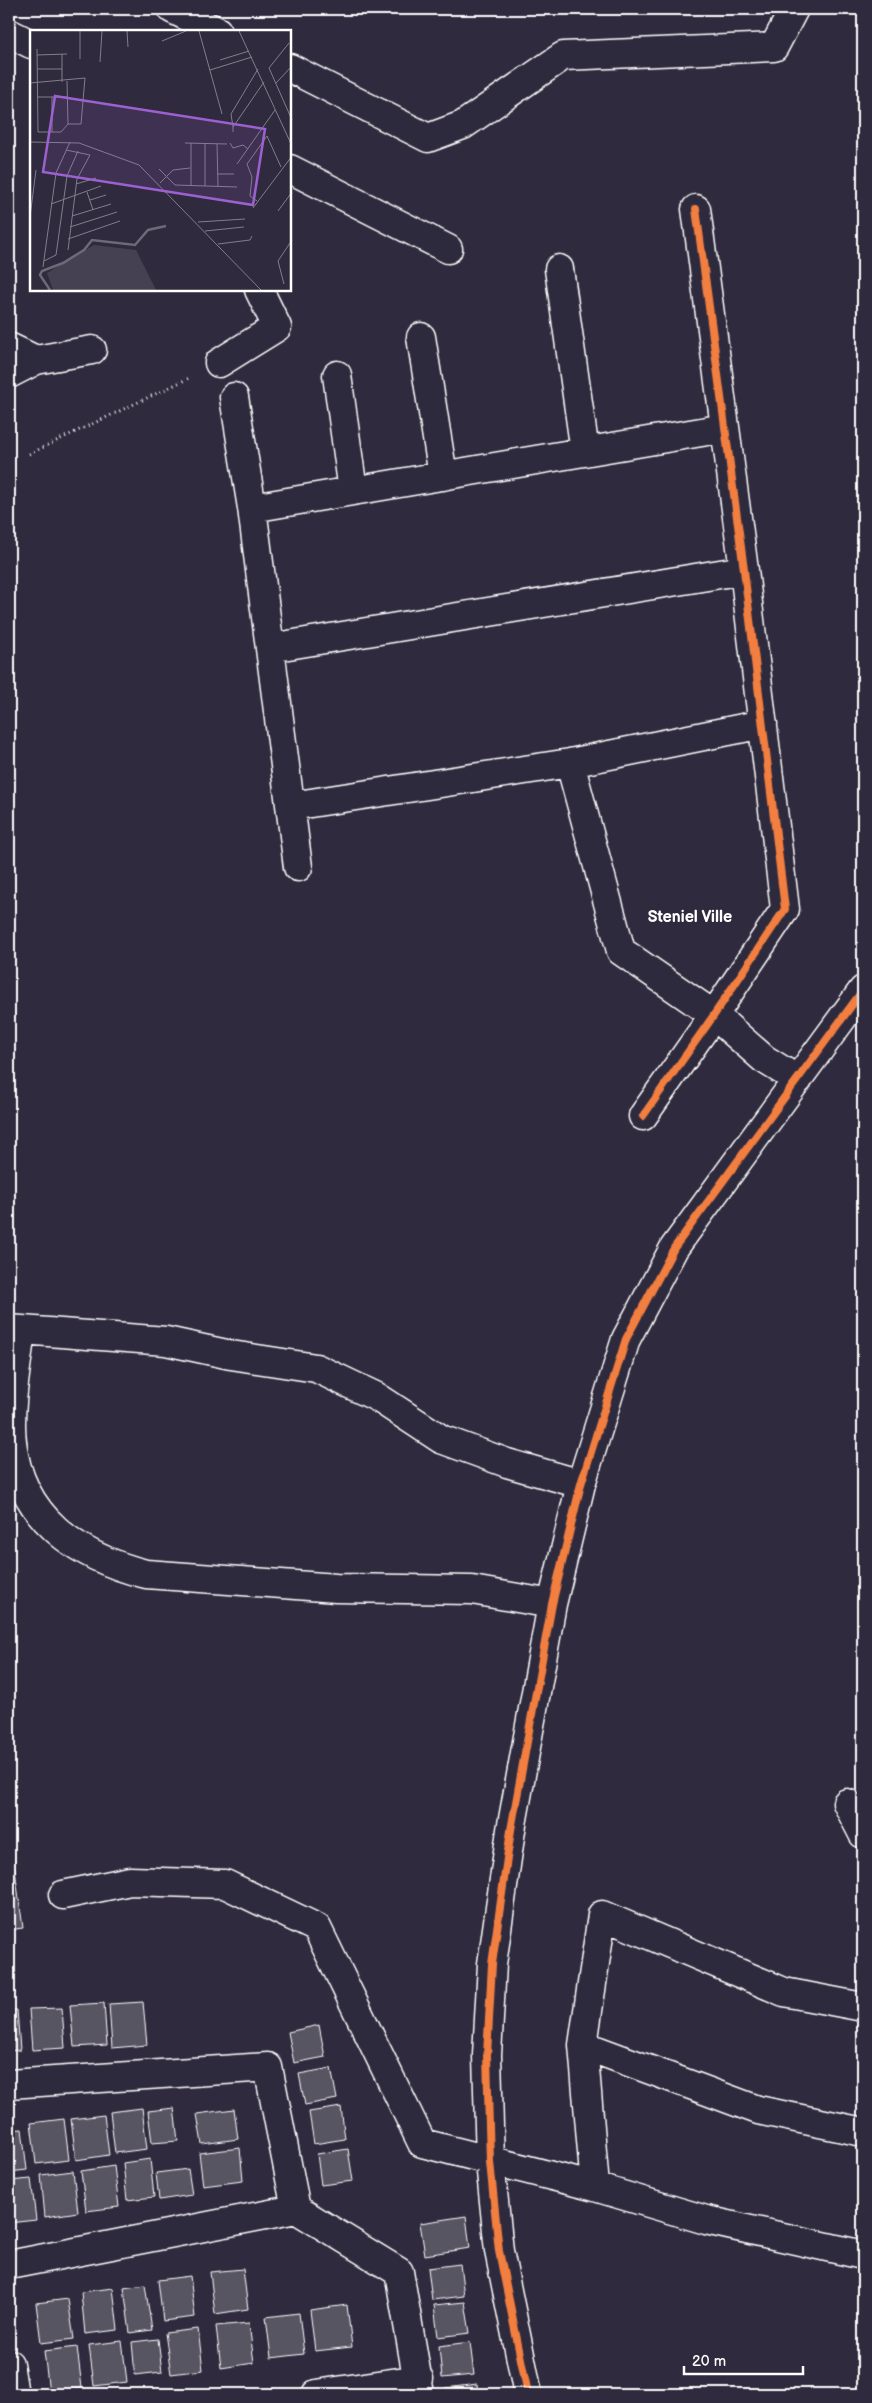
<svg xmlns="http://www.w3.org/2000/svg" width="872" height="2403" viewBox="0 0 872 2403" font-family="'Balsamiq Sans',sans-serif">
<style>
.building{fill:#595564;stroke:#fff}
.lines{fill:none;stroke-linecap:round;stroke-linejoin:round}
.minor-casing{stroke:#fff;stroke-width:31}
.path{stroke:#fff;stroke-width:3;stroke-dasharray:1 4;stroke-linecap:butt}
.minor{stroke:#2f2a3d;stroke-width:28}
.cycleway-casing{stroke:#2f2a3d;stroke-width:11}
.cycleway{stroke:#f27e40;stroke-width:8}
.labels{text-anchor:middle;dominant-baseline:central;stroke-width:4.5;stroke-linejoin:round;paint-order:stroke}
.neighbourhood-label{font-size:16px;font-weight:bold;fill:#fff;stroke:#2f2a3d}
.inset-river{fill:none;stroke:#6d6a77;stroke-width:2.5}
.inset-road{fill:none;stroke:#827f8b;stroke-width:1}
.view{fill:#9c61cf;fill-opacity:0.15;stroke:#9c61cf;stroke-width:2.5}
.inset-edge{fill:none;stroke:#fff;stroke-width:2.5}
</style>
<rect width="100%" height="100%" fill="#2f2a3d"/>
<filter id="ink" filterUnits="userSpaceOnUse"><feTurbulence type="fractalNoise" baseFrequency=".02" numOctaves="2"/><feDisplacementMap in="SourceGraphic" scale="10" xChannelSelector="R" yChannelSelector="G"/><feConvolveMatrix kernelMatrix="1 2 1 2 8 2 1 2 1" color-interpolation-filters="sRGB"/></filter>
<g filter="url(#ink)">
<path class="building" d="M9,1848H12L23,1928L9,1930Z
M143,2002L147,2045L112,2048L109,2004Z
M104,2003L107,2045L74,2047L70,2005Z
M62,2008L65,2048L32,2050L29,2009Z
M9,2010H17L20,2050L9,2051Z
M319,2025L325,2057L294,2063L288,2032Z
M331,2068L337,2099L305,2105L299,2074Z
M341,2107L345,2139L314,2144L309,2112Z
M142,2108L147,2149L115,2153L110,2112Z
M174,2108L178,2141L152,2143L148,2111Z
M234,2109L238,2139L202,2144L197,2114Z
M104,2115L109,2155L76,2160L71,2119Z
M64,2119L69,2160L36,2164L31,2123Z
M22,2129L27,2170L9,2172V2130Z
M240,2148L243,2181L203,2186L199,2153Z
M348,2149L353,2181L321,2185L317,2154Z
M150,2159L154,2197L127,2200L123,2163Z
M114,2166L119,2207L86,2211L81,2171Z
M188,2169L192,2195L159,2200L156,2173Z
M73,2171L78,2212L45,2217L41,2175Z
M31,2179L36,2220L9,2223V2181Z
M466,2216L470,2248L425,2255L420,2223Z
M460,2264L464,2296L432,2300L428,2268Z
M243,2269L248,2309L215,2314L210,2272Z
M190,2276L195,2317L163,2321L158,2280Z
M145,2285L152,2330L130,2333L124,2288Z
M113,2288L118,2330L85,2334L81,2292Z
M68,2299L74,2339L41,2343L36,2303Z
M465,2302L470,2333L438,2337L434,2305Z
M347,2305L352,2347L315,2351L310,2310Z
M299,2313L304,2354L271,2358L266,2317Z
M249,2323L254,2363L221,2368L216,2326Z
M198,2329L203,2370L171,2374L165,2333Z
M158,2339L162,2372L135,2375L132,2342Z
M122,2341L127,2382L94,2386L89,2345Z
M470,2342L474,2375L442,2378L439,2346Z
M77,2347L82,2388L49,2392L44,2351Z
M477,2384L478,2394H447L446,2388Z"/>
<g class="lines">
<g class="minor-casing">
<path id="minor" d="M172,9L217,31
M9,33L31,44
M290,68L428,138L463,125L563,56L774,47L794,9
M290,169L448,249
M559,269L585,452
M421,337L443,476
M9,347L36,360L92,350
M219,363L277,327L259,290
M9,374L36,360
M337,375L353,491
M234,397L252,508L298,867
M252,508L725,428
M270,648L744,570
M570,763L621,951L714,1015L764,1059L798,1080
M291,806L570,763L763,724
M643,1116L714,1015L785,909L744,570L696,209
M9,1329L166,1341L231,1355L316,1368L377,1397L441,1439L507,1463L581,1484
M21,1331C17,1364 8,1410 12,1442C20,1517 77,1557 146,1574L336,1588L472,1590L552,1604
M847,1803L863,1834
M63,1895L130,1881L225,1884L317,1928L422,2143L595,2187L706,2220L863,2255
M583,2045L758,2110L863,2132
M9,2084L268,2067L296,2209
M595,2187L583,2045L602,1915L784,1992L863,2007
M9,2265L296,2209L399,2272L420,2394
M9,2364L14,2394
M316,2394L419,2379
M528,2394L499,2251L490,2162L487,2055L492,1964L511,1830L552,1604L581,1484L626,1339L674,1248L863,990"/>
</g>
<path class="path" d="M29,454L189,378"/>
<use href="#minor" class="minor"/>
<g class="cycleway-casing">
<path id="cycleway" d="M643,1116L714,1015L785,909L744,570L696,209
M528,2394L499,2251L490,2162L487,2055L492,1964L511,1830L552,1604L581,1484L626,1339L674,1248L863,990"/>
</g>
<use href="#cycleway" class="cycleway"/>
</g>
</g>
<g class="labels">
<g class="neighbourhood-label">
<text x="690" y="917">Steniel Ville</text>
</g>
</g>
<g transform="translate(30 30)">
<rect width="261" height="261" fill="#2f2a3d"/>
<path d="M64,215L106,220L126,260H23L17,243Z" fill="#464152"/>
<path class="inset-river" d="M20,260L10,245L12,241L33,233L54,220L62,210L105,215L118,200L136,196"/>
<path class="inset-road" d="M97,1L98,17M169,1L192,84M209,1L262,116M132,11L156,1M259,13L239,38L262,90M7,19L8,102H31L38,94L37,51M32,24V52M7,25L37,24M50,29V1M190,30L219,21M70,32L72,1M7,39H32M180,40L222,27M0,53L55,48L51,94H38M246,53L262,36M8,67H37M203,97L201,84L228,39M22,102V67M203,102V97L234,52M0,112L49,113L109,135L231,260M155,113L197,114M161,113V155M175,113V156M200,113L203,118L213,115L218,119M187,114L188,156M36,120L60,125L47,149L38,220M207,134L245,80M129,139L145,155L207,157M187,144H204M130,153L143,140L160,138M46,154L66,148M57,162L63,180M60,170L76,165M227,171L220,166L222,147L217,134L237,106L251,137M21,174L71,156M223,178L262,126M248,181L262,162M42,186L81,174M0,187L6,140M168,192L215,189M40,197L87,182M175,201L214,197M38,209L90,191M188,214L220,210L222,206M14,231L26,225L37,146L48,121M13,237L26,143L40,112M254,254L248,231L262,210"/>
<path class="view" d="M25,66L235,99L223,175L13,142Z"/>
<rect width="261" height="261" class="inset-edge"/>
</g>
<rect width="872" height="2403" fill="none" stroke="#2f2a3d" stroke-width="30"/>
<rect x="15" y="15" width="842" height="2373" fill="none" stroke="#fff" stroke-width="2" filter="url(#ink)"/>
<path d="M684 2366v8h119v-8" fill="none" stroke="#ffffff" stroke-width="2.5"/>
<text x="692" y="2366" font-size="15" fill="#ffffff" stroke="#2f2a3d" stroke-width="4" paint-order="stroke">20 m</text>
</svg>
